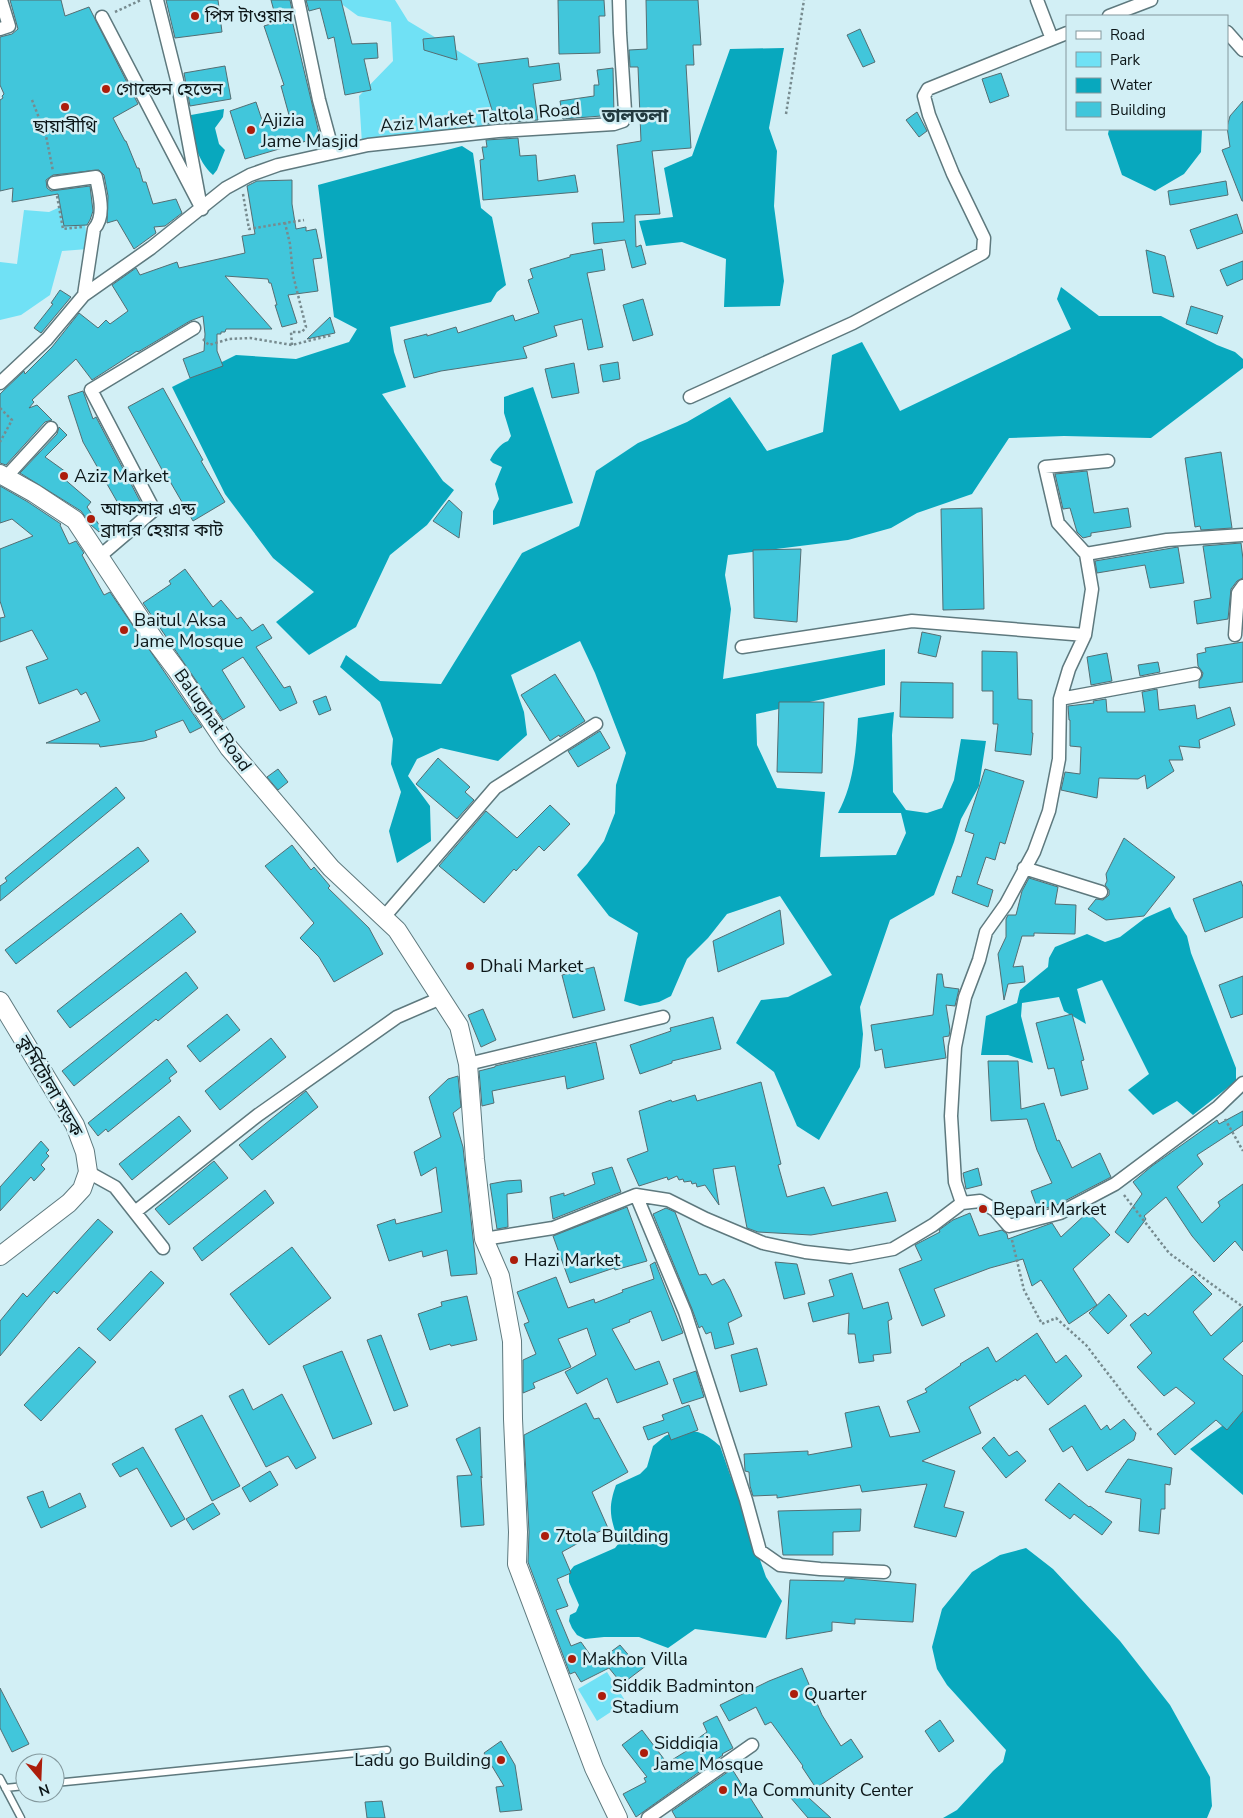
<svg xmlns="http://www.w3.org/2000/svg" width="1243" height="1818" viewBox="0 0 1243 1818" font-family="'Nunito Sans','Noto Sans Bengali',sans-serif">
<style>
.green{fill:#70e1f5}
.water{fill:#08a8be}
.building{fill:#41c6db;stroke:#546e73}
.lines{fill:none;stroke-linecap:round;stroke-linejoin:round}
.lane-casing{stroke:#5e797e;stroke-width:9}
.street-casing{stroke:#5e797e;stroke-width:15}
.secondary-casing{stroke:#5e797e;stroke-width:20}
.path{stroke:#778b8f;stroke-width:2.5;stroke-dasharray:2.5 2.5;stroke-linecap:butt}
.lane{stroke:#fff;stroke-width:6}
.street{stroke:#fff;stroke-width:12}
.secondary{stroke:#fff;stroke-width:18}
.poi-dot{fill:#ac1d0b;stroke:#d2eff5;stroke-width:2}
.labels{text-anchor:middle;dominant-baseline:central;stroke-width:5;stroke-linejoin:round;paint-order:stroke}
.poi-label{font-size:18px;fill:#0c1618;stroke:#d2eff5;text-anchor:start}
.street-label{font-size:18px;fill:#0c1618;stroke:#d2eff5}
.neighbourhood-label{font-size:19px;font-weight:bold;fill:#223a3f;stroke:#d2eff5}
</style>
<rect width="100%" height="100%" fill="#d2eff5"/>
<path class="green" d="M336,0H395L408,21L493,72L496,129L362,144L359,96L393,61L391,22L358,16Z
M80,198L83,206L88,249L62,251L50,295L21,315L0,320V262L17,264L24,210L49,212Z
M607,1672L626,1702L597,1721L578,1689Z"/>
<path class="water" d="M784,48L769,128L777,151L774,206L784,281L780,306L724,307L726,259L682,242L646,246L639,221L673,217L664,168L692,156L730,49Z
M224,109L223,117L215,128L219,144L225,150L217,170L213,175C197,161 191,136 191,115Z
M1109,129H1202L1201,152L1184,174L1155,191L1122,175L1108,134Z
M462,146L473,153L481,208L492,217L506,285L497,292L491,302L390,327L394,352L406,387L382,394L443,481L454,490L427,525L390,555L356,627L309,655L276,622L314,592L273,558L225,494L172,387L236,355L296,359L349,342L357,329L334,317L318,185Z
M1061,287L1099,316H1161L1217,345L1235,352L1243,359V368L1151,438L1064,436L1009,438L972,494L917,513L891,528L848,540L728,555L725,575L731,609L723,679L885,649V685L756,714L757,745L777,788L825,792L820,857L896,855L906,833L901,813H838C854,783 856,751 858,718L894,712L892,735L893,792L906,810L927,813L942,808L954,780L961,739L986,741L979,786L961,819L954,842L934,895L890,920L860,1007L863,1034L860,1067L819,1140L797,1126L774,1072L736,1043L761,1000L788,997L832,975L780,896L727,914L708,938L687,959L671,996L659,1002L640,1006L624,1001L638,933L609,916L577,875L587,864L604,841L615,813L616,785L626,753L595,673L580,641L511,675L524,712L527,735L498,761L441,748L417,759L408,776L430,806L431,841L397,863L389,831L401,792L391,764L393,739L380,702L340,667L346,655L380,681L441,684L522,553L579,526L596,471L638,443L687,422L730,397L767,451L823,432L832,355L862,342L900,411L1071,329L1057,299Z
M533,387L573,503L493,525V511L499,499L495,484L502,467L493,463L490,460C494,452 500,444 508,441L511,436L504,413V397Z
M1170,907L1175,918L1187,936L1191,953L1236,1068V1081L1193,1115L1177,1101L1153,1115L1128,1090L1149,1074L1102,980L1077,989L1086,1024L1064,1011L1059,997L1022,1003L1021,1016L1033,1063L1008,1055H981L986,1016L1017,1003L1020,990L1048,967L1049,958L1055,947L1087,934L1105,942L1120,937L1145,918Z
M1243,1411V1495L1190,1449Z
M678,1430C698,1430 705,1433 720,1446L766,1577L782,1601L766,1638L695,1629L668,1648L639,1637H604L585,1639L577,1635L572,1628L569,1621L570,1615L576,1612L579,1605L569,1582V1572L574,1566L615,1548L619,1543C611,1519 607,1510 616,1485L640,1474L647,1467L653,1446L665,1436Z
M1026,1548L1053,1569L1120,1641L1170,1705L1210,1777L1212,1806L1207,1818H943L957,1810L993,1771L1003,1762L1006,1750L947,1685L937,1669L932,1647L942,1609L972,1572L1000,1555Z"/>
<path class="building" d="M10,0H61L65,16L89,7L138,104L113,118L125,141H126L137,168H139L143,182H146L153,204L176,199L182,213L165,226L154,227L156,233L134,249L117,220L107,223L108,196L104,175L99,170L53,175L46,180L47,188L51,191L90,186L93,211L90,220L87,225L64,226L58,194L12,202L13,188L0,191V100L3,98L2,96L4,94L0,85V37L12,34L18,29Z
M166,0H218L222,32L175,38Z
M271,0H290L293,15L291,16L320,137L245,159L230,111L256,102L263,123L289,115L281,86L284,85L264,26L277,22Z
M306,0H341L352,44L377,43L378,58L364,59L371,90L345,95L334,37L328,39L320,8L309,11Z
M558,0H604L605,16H599L600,53L559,54Z
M646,0H698L701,45H693L694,65H686L691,148L652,151L660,214L635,215L636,247L641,245L646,264L632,268L625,240L594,244L592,223L624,222L617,145L641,141L638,67H630L629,50L647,49Z
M860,29L875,62L863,67L847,35Z
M454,36L457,60L424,50L423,39Z
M528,58L529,67L559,63L561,80L533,84L538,120L484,124L482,111L492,110L478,64Z
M225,66L231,99L190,106L184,73Z
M613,68L614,115L563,119L560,101L594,96V85H599L597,70Z
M1001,73L1009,96L990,103L982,79Z
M1243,101V201H1242L1222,150L1230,147L1227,127L1230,116Z
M917,112L927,131L919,137L906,120Z
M518,138L520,156L536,155L538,181L575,175L578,192L483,200L480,160L484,159L482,147H487L486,140Z
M292,180V204L296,229L306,227V231L316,229L322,258L313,259L318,291L288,295L297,323L282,327L275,305H277L271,283H269L268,279L225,276L272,329H226L225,332H221V334H217V351L223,366L190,378L183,359L204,351L205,334L203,316L190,321L138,352L137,351L92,380L76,359L32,400L34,402L29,408L37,405L52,420L45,422L6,465L0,463V394L24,371L25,374L52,347L79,313L98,328L106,320L110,324L128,311L112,285L136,268L140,275L177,262L179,268L245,253L242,236L255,234L247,186L257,181Z
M1226,181L1228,195L1170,205L1168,191Z
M1237,214L1243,233L1197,249L1190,230Z
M602,249L605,270L587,273L603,347L588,350L582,319L554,326L557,336L523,347L527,358L441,371L414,378L404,340L427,334V336L456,327L458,333L513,315L515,321L539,313L528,280L533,278L530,269L570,257V255Z
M1146,250L1165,256L1174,297L1153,293Z
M1243,261V279L1227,286L1220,270Z
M60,290L71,297L41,333L34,328L53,304L51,303Z
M643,299L653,335L633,341L623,305Z
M1191,306L1223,316L1217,334L1186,324Z
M330,317L335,333L307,339Z
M618,362L620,379L603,382L600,365Z
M574,363L579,393L552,398L545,369Z
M163,388L203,460L201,461L225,502L193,521L168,478L167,479L128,407Z
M83,391L93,419L96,417L141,503L123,512L83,442L68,396Z
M59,427L67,435L45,457L66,472L62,477L91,502L87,507L102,529L99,532L91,525L81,511L20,473L57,434Z
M1221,452L1232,528L1201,530L1200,526L1195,527L1185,458Z
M1087,471L1094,513L1128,508L1131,527L1091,533V536L1083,538L1077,532L1070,508L1063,509L1055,474Z
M0,486L28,502L61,524L60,525L69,544L76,541L84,553L82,555L104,595L110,592L202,727L190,733L183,720L155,731L157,737L144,741L100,747L99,744L46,743L100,721L86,692L81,695L77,689L39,704L26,667L48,659L32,630L0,642V618L5,617L0,601V549L33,536L12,519L0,523Z
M449,500L462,512L459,538L433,521Z
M982,508L984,609L943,610L941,509Z
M1241,543L1243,559V578L1237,581L1231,589L1228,619L1197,624L1194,601L1211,598L1203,546Z
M1178,547L1184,583L1150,588L1145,565L1097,573L1095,561Z
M801,549L797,622L754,618L753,550Z
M185,569L213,607L221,600L237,619L241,617L252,631L263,624L272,638L256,647L284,688L290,686L297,703L280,711L243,657L222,670L245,707L223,720L143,603L171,584L169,581Z
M922,632L941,636L936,657L918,653Z
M1243,642V682L1199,688V681L1202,677L1203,673L1198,666L1197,654L1206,652L1205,648Z
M982,651L1017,652L1018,699L1032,700V733H1033L1031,755L995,751L998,724H993V691H982Z
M1107,653L1112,681L1091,685L1087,657Z
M1158,662L1160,672L1140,676L1138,665Z
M555,674L585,721L560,737L559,735L550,741L521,695Z
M901,682L953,683V718L900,717Z
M1157,689L1159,710L1195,705L1197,719L1230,707L1235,725L1199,740L1200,748L1179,746L1183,760H1169L1174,771L1147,789L1145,775L1138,779L1099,778L1097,798L1061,790L1065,772L1080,774L1081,747L1070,746V720H1069L1068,706L1094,703L1093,701L1106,699L1107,712H1145L1142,692Z
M326,696L331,710L319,715L313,701Z
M779,702H824L822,773L777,772Z
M600,731L610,748L578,767L568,751Z
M438,758L470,787L465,792L474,800L457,819L416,784Z
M278,769L288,782L278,790L267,777Z
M985,769L1024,781L1005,844L1000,842L995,860L986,857L977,884L993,890L988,907L952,893L957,876L961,877L974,834L965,831Z
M116,787L125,798L0,901V886L7,881L5,878Z
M550,805L570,824L544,851L539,846L516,871L514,869L484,903L439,866L486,811L517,838Z
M1124,838L1175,877L1144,916L1106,920L1088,909L1096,899L1103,900L1109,895V890L1105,885L1107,881L1106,874Z
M292,845L311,870L314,867L330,886L328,888L369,928L383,954L334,982L319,957L300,938L314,923L265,866Z
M138,847L149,861L16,964L5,950Z
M1029,878L1058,887L1055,904L1076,905L1075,934L1034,933V936H1022L1013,967L1023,966L1025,982L1008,984L1004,1000L998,954L1006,937V919L1008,915H1016L1022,891Z
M1241,881L1243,887V917L1205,932L1193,899Z
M780,910L784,944L718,972L713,941Z
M181,913L196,932L70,1028L57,1011Z
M594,967L605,1010L573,1018L562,975Z
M186,972L198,988L158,1021L156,1019L74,1086L62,1071Z
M937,974H942L944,987L959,989L955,1006L946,1005L950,1030L949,1036L943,1037L946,1058L885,1068L882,1049L875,1051L871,1025L933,1015Z
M1243,976V1014L1231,1018L1219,985Z
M483,1009L496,1040L481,1047L468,1015Z
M227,1014L240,1030L200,1062L187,1046Z
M1072,1014L1084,1060L1081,1061L1088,1089L1061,1096L1054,1068L1048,1069L1036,1023Z
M713,1017L721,1049L672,1061V1063L640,1074L630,1045L671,1031L670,1028Z
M271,1038L286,1057L220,1110L205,1091Z
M596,1042L604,1079L567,1089L565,1076L492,1091L494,1103L482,1106L479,1071L495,1067V1066Z
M167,1059L177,1072L169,1078L171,1081L108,1132L106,1129L98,1136L88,1123Z
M988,1061H1018L1021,1109L1044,1103L1057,1141L1059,1140L1072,1168L1100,1153L1111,1177L1057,1205L1038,1210L1031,1191L1052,1183L1037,1150L1027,1119L991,1121Z
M458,1076L461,1107L453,1113L463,1147L477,1274L451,1276L447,1250L423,1257L422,1251L389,1261L377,1225L395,1219L396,1224L442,1212L436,1167L421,1176L414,1152L441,1137L429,1097L448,1079Z
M761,1082L781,1164L778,1165L787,1197L824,1187L832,1206L887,1192L896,1221L811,1235L758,1232L747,1228L735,1166L713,1169L719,1205L705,1185L697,1187L696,1183L692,1184L691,1181L684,1182L683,1179L679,1180L677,1176L668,1180L667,1177L639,1186L627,1159L648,1151L639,1111L671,1100L672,1102L695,1095L697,1101Z
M306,1091L318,1107L252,1160L239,1145Z
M1243,1111V1125L1197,1155L1203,1164L1177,1187L1202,1223L1220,1206L1218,1202L1243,1184V1251L1235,1241L1214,1262L1192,1236L1166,1197L1144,1216L1146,1219L1128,1243L1115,1232L1142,1194L1133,1182L1152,1166L1217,1120L1219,1124Z
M179,1116L191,1131L132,1180L119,1164Z
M41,1141L49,1150L46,1153L49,1156L41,1165L45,1169L34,1181L31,1177L0,1211V1187Z
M214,1161L228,1178L169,1225L155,1209Z
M612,1167L621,1192L553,1219L550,1197L564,1193V1196L595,1184L592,1173Z
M978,1168L982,1185L966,1189L963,1173Z
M521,1180L522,1192L507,1194L508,1227L497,1229L490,1184L506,1181Z
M265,1190L274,1203L202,1261L193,1248Z
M627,1207L647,1261L615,1270L614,1268L570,1283L553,1236Z
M666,1208L675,1212L699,1275L706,1274L712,1285L724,1279L730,1289L742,1316L728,1323L734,1344L715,1349L711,1332L706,1334L702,1326L699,1328L692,1309L653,1214Z
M1088,1212L1110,1235L1073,1269L1097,1305L1069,1324L1041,1280L1032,1286L1023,1259L990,1268L934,1289L945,1316L922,1326L899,1269L922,1260L915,1245L940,1232L939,1230L953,1220L970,1213L979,1236L1002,1230L1007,1234L1008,1239L1052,1223L1061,1237Z
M98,1219L113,1232L57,1294L54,1291L0,1356V1321L23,1293L27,1297Z
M292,1247L331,1298L269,1345L230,1294Z
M655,1262L683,1333L662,1341L651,1311L629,1320L630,1322L612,1329L635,1370L659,1361L668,1384L617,1403L607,1378L577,1394L565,1372L596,1355L587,1328L558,1339L571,1367L533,1383L535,1388L523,1393V1360L536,1354L524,1324L529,1322L517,1292L556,1277L568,1308L594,1299L595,1303L623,1292L622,1290L654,1279L650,1265Z
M775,1262L797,1264L805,1294L784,1299Z
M151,1271L164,1283L110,1341L97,1329Z
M852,1273L863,1309L888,1302L892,1319L888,1321L891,1353L873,1355L874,1361L859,1363L855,1334H848L849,1313L813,1322L808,1303L834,1296L829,1280Z
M1193,1275L1212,1294L1193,1312L1211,1336L1243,1306V1341L1223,1359L1243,1376V1411L1227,1430L1216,1420L1175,1455L1157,1434L1195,1403L1176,1387L1164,1396L1137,1367L1152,1353L1130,1325L1145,1313L1148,1316Z
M1109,1294L1127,1316L1108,1334L1089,1313Z
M467,1296L477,1340L451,1346L450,1344L430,1350L418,1314L442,1306L441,1302Z
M1037,1333L1056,1363L1066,1355L1082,1376L1048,1405L1025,1375L1017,1381L1016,1379L969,1407L981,1433L922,1461L955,1471L944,1507L964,1512L956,1537L914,1527L927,1484L862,1492L860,1485L777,1498V1495L753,1496L750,1486L749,1472L745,1471L744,1454L808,1451V1455L852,1447L845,1413L879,1406L890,1437L920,1432L907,1401L927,1392L925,1389L961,1365L960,1364L988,1347L996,1362Z
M381,1335L408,1406L394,1411L367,1340Z
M79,1347L96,1362L41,1421L24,1405Z
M757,1348L767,1385L740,1392L731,1355Z
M342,1351L372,1424L333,1439L303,1366Z
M696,1371L704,1397L682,1404L673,1379Z
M243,1389L253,1410L282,1394L316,1458L296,1469L288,1456L266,1467L229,1396Z
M586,1403L594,1419L599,1418L628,1472L592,1492L608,1528L581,1539L582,1541L562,1552L571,1573L557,1579L568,1606L556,1610L571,1646L581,1642L596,1663L620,1645L632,1659L639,1654L647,1665L622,1684L609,1668L581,1682L575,1672L570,1674L528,1562L529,1532L524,1435Z
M689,1405L698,1430L671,1440L668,1432L648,1440L643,1427L664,1420L662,1415Z
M1085,1405L1101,1430L1107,1425L1110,1430L1124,1419L1136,1433L1134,1440L1087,1471L1072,1446L1063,1452L1049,1429Z
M202,1415L240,1486L212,1501L175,1429Z
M480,1427L482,1478L481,1476L484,1525L461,1527L457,1476L472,1475L456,1439Z
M994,1437L1009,1456L1017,1451L1026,1461L1006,1478L982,1448Z
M143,1447L185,1519L171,1527L137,1468L120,1477L112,1464Z
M1128,1459L1172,1468L1170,1485L1165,1484V1509H1161L1159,1534L1139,1531L1141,1499L1105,1492Z
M270,1471L278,1485L250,1502L242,1488Z
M1059,1483L1089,1507L1090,1506L1112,1522L1102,1535L1074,1514L1070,1519L1045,1500Z
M43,1491L49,1508L80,1493L86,1507L41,1528L27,1497Z
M213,1503L220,1514L193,1530L186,1519Z
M861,1509L860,1531L833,1532V1555H783L778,1511Z
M845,1578L916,1584L913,1622L855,1619V1624L832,1622V1631L786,1639L790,1580L844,1581Z
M802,1668L822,1715L841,1746L851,1739L863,1757L816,1788L802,1767L803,1766L771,1722L765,1725L756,1707L729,1721L720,1705L769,1681Z
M0,1688L29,1744L12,1752L0,1728Z
M717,1716L733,1748L722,1754L723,1755L636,1817L623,1794L646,1782L644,1778L647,1777L622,1745L642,1730L667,1763L688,1750L686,1747L707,1732L703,1723Z
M940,1720L954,1741L939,1752L925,1731Z
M501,1741L515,1765L522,1810L500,1812L496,1787L504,1786L484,1753Z
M732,1769L763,1818H676L672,1811Z
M799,1789L831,1818H808L790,1797Z
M382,1801L385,1818H367L365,1802Z"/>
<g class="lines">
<g class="lane-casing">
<path id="lane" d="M0,1778L21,1818
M55,1783L387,1750
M5,1788L25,1786"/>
</g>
<g class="street-casing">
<path id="street" d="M157,0L177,80L199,197
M298,0L319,100L333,152
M1037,0L1052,39L1067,33
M1109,16L1151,0
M102,17L202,209
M0,29L9,26L1,0
M1227,32L1243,50
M54,183L96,177C99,193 106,216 94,229L84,295
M0,383L47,339L84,295L151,248L226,188L250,175L278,165L368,145L498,131L614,124L623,121L625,111L620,33L619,0
M690,397L853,323L983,253L984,238L953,174L929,115L924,96L928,89L1052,39
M6,477L51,428
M1086,554L1167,540L1243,535
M100,556L154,510L91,390L194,328
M1235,635L1238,593L1243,586
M742,647L912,621L1085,635
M1060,699L1195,674
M1024,868L1101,892
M384,917L495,788L596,724
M468,1064L663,1017
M88,1172L115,1187L163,1248
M636,1195L685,1312L746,1500L760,1551L780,1565L820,1569L884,1572
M962,1203L980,1201L995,1210L1009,1226L1060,1213L1115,1184L1218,1107L1243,1083
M135,1212L258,1115L397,1017L441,998
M484,1239L553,1228L636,1195L668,1200L706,1219L763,1243L805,1252L850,1257L893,1249L933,1225L962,1203L955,1182L951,1116L955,1047L965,997L979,960L986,932L1006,904L1034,852L1049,811L1059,759L1060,699L1069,669L1085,635L1092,589L1086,554L1058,523L1045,467L1108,461
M648,1818L752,1745"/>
</g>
<g class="secondary-casing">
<path id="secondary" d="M0,474L34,493L75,520L155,641L176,669L229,748L331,868L397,930L459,1026L468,1064L475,1159L484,1239L500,1276L512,1341L513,1419L518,1532L517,1564L594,1768L618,1818
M0,1001L75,1125L85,1152L88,1172L82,1189L69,1203L0,1256"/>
</g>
<path class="path" d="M115,12L141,0
M32,100L46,136L53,171
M786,114L804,0
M243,194L249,229L285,223
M57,196L63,229L82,227
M203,339L209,345L229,339L250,338L292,345L332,335
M292,345L291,332H302L306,327L293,275L290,244L285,223L304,220
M0,408L12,420L0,442
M1225,1119L1243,1151
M1124,1195L1169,1253L1243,1307
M1012,1240L1024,1290L1042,1324L1056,1318L1086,1345L1152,1431"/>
<use href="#lane" class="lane"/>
<use href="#street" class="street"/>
<use href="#secondary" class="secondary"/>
</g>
<g class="poi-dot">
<circle cx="195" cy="16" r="5"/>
<circle cx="106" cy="89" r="5"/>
<circle cx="65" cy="107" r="5"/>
<circle cx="251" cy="130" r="5"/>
<circle cx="64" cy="476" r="5"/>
<circle cx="91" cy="519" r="5"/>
<circle cx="124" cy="630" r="5"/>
<circle cx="470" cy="966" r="5"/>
<circle cx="983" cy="1209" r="5"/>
<circle cx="514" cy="1260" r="5"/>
<circle cx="545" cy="1536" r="5"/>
<circle cx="572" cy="1659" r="5"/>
<circle cx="794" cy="1694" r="5"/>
<circle cx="602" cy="1696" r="5"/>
<circle cx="644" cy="1753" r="5"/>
<circle cx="501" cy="1760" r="5"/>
<circle cx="723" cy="1790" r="5"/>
</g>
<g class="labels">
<g class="poi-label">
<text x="205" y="16">পিস টাওয়ার</text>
<text x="116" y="89">গোল্ডেন হেভেন</text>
<text x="261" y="120">Ajizia<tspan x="261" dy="21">Jame Masjid</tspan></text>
<text x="65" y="126" text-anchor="middle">ছায়াবীথি</text>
<text x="74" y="476">Aziz Market</text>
<text x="101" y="509">আফসার এন্ড<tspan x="101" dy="21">ব্রাদার হেয়ার কাট</tspan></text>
<text x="134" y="620">Baitul Aksa<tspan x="134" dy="21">Jame Mosque</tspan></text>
<text x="480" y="966">Dhali Market</text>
<text x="993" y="1209">Bepari Market</text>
<text x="524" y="1260">Hazi Market</text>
<text x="555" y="1536">7tola Building</text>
<text x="582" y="1659">Makhon Villa</text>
<text x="612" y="1686">Siddik Badminton<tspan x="612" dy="21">Stadium</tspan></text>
<text x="804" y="1694">Quarter</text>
<text x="654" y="1743">Siddiqia<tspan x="654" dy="21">Jame Mosque</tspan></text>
<text x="491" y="1760" text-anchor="end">Ladu go Building</text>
<text x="733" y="1790">Ma Community Center</text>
</g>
<g class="street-label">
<text transform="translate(480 117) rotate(-5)">Aziz Market Taltola Road</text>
<text transform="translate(213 720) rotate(55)">Balughat Road</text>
<text transform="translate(50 1086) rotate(60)">কুর্মিটোলা সড়ক</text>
</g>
<g class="neighbourhood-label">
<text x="635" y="116">তালতলা</text>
</g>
</g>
<rect x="1066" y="15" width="162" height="115" fill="#d2eff5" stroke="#83989d"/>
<rect x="1076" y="31" width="25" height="8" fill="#ffffff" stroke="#83989d"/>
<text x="1110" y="40" font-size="15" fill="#0c1618">Road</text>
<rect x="1076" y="52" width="25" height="15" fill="#70e1f5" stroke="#83989d"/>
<text x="1110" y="65" font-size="15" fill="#0c1618">Park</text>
<rect x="1076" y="78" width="25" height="15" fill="#08a8be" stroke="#83989d"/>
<text x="1110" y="90" font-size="15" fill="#0c1618">Water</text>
<rect x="1076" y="102" width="25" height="15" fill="#41c6db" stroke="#83989d"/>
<text x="1110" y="115" font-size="15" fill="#0c1618">Building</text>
<g transform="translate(40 1778) rotate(161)"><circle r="24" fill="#d2eff5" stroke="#83989d"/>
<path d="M0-4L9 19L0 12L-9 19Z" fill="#ac1d0b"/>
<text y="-8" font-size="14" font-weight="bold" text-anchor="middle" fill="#0c1618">N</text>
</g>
</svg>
